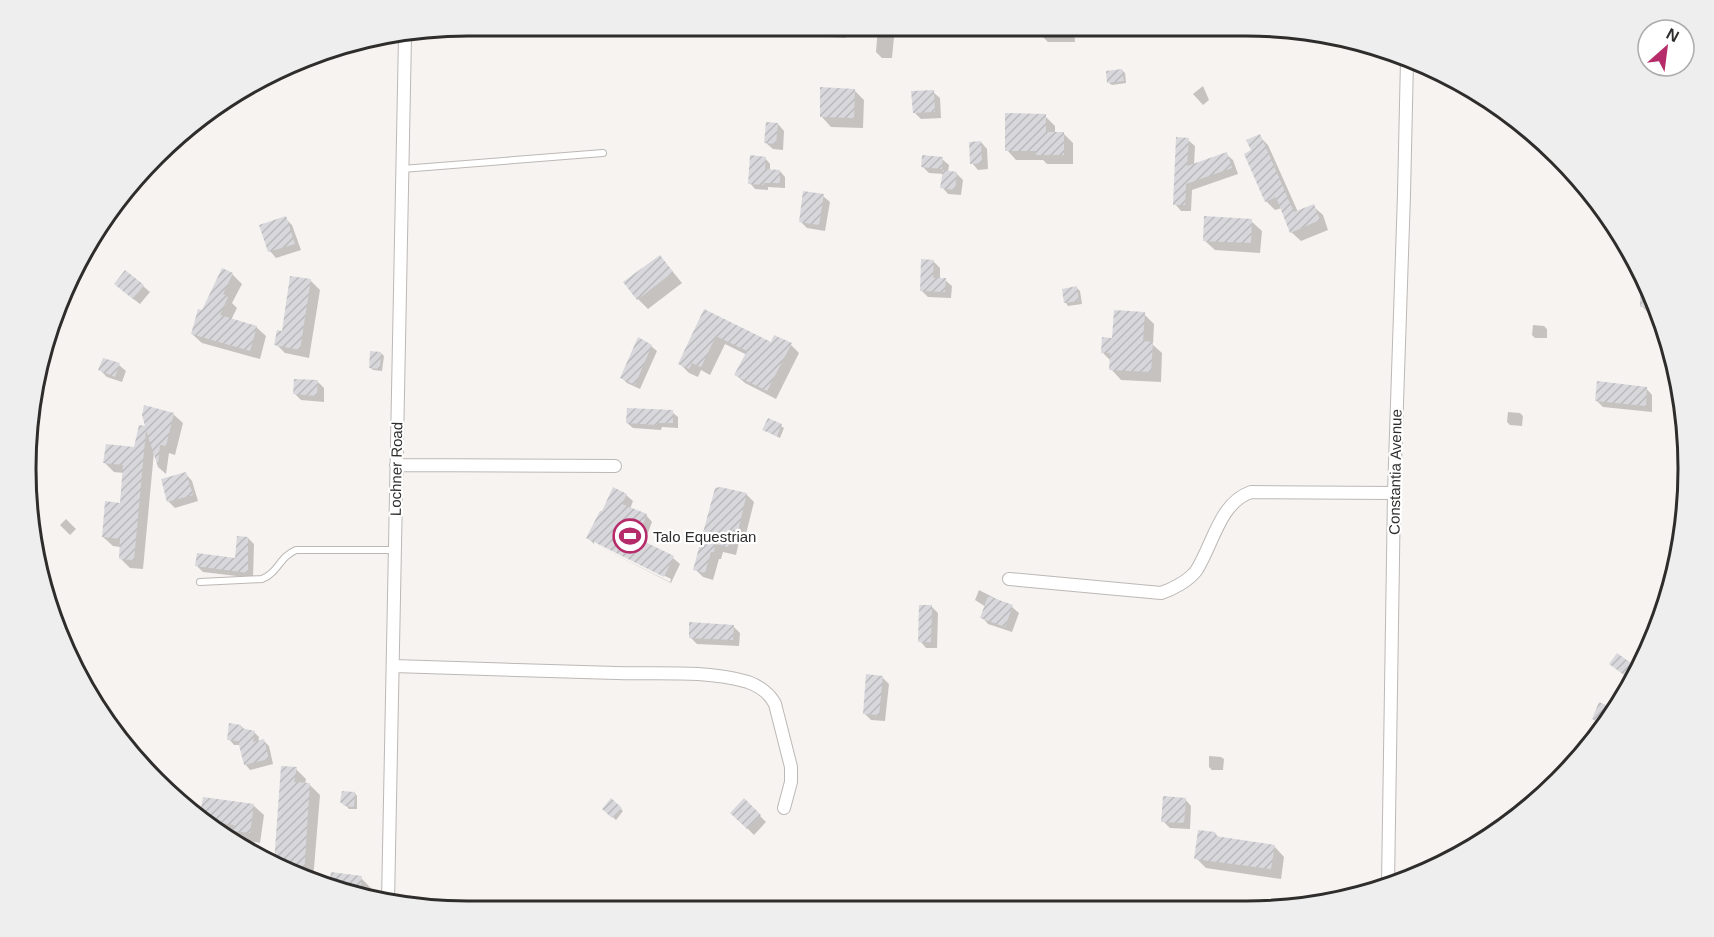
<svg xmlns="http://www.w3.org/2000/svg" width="1714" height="937" viewBox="0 0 1714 937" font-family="Helvetica,sans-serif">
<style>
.shadow{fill:#0003}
.building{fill:url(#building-hatch)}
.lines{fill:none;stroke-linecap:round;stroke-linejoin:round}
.lane-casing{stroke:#bcb8b6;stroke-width:8}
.street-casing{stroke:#bcb8b6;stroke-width:14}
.lane{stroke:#fff;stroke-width:6}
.street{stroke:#fff;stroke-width:12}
.labels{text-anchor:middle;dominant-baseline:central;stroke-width:4.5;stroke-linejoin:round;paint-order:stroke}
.street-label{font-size:15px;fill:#2e2d2c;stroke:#fff}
.poi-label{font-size:15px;fill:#2e2d2c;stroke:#fff;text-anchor:start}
.rim{fill:none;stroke:#2e2d2c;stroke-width:3}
</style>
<defs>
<pattern id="building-hatch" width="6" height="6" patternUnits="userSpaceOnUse" patternTransform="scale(1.5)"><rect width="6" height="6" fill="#d8d8dc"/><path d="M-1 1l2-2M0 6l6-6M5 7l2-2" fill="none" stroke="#bababd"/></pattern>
</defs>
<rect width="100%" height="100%" fill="#f7f3f1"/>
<path class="shadow" d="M763,26H845L847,27L846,38L798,35H780V37L767,35L762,30Z
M878,26H895L892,58H882L876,52Z
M1037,26H1074L1075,42H1048L1038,32Z
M1145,26H1168L1167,36L1152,34Z
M1122,70L1125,73L1126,83L1112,85L1109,83Z
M1203,86L1209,100L1203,105L1193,94Z
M854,90L864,100L863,128L831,127L821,116Z
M933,92L940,98L941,118L921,119L914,112Z
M1045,116L1055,126V133H1063L1073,143V164H1047L1043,160H1016L1007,150Z
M778,124L784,131L783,150L773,149L766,143Z
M1259,136L1268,145L1298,212L1313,206L1323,215L1328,230L1301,241L1291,232L1282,208L1275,210L1266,201L1253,151Z
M1188,140L1195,146L1194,165L1226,154L1233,160L1238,174L1192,190L1191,211H1181L1175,204Z
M981,142L987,149L988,169L978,170L972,163Z
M765,158L770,164V171H780L785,177V188L768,187V190L755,189L750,183Z
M942,159L949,165L948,172L957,174L963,180L961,195L948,194L942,187L944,174L929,173L922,166Z
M823,196L830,202L825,231L807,228L800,221Z
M285,218L292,225L301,250L276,258L270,251Z
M1251,221L1262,231L1260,253L1215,250L1204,240Z
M660,256L682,283L648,309L638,299Z
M933,261L940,268V280H945L952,286L951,298L928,297L921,290Z
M232,274L242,284L232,303L237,308L231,320L256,327L266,336L260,359L202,343L192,334L203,312Z
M310,280L320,290L309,358L285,353L276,344Z
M143,286L150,292L140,304L123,291Z
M1648,287L1658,313H1648L1642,306Z
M1077,288L1080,291L1082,304L1068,306L1066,303Z
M705,311L772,344L791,345L799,353L776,399L745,383L736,375L747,355L725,344L710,375L701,370L698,377L689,373L680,364Z
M1144,314L1154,324L1153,345L1162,353L1161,382L1121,380L1111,369V361L1102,352L1114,340Z
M1533,325L1544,326L1547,329V338H1535L1532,335Z
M651,346L657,351L640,389L627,383L622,378Z
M381,353L384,356L382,371L373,370L370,367Z
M119,365L126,371L122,382L107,377L100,370Z
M318,382L324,388V402L301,400L295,394Z
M1646,388L1652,395V412L1603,407L1596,400Z
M1679,391L1683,414L1676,406L1677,393H1679Z
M672,412L678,417V428L662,427L661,430L633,428L627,423Z
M1508,412L1520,413L1523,416L1522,426L1510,425L1507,422Z
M173,414L183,423L175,455L169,453L166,474L158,467L154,452L143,569L130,568L120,558L121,547L113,546L103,537L121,504L124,473L114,472L105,463L135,449L147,428Z
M781,426L784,428L780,438L764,430Z
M186,474L192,481L198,501L175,508L168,501Z
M746,494L754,502L745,538L740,537L736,555L723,552L721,559H719L713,580L703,577L695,569Z
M626,495L633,501L630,509L646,515L652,522L644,543L673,558L680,564L671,583L594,544L670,582L671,579L594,540V544L588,538Z
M66,519L76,529L70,535L60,525Z
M248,538L254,544L253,578L203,572L197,566L237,560Z
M979,590L1012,607L1019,613L1012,632L988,624L982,617L986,607L975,600Z
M931,606L938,613L937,648H926L920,641Z
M733,626L740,633L739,646L697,644L690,637Z
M1611,664L1634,667L1638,671L1633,682Z
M882,677L889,684L885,721L871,720L864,713Z
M241,726L245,730L254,732L259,737L258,742L264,741L269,746L273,764L250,770L245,764L240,745H234L229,739Z
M1209,756L1221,757L1224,759L1223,770H1212L1209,767Z
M296,769L306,779L305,784L310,785L320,795L313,880L269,861H276Z
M355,793L357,796V809H349L342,801Z
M1185,799L1191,806L1190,829L1170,828L1163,821Z
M611,800L623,811L616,820L604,809Z
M744,800L766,822L754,835L732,813Z
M253,805L264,815L260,843L245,840L237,833L221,831L202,815Z
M1215,833L1220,839L1274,846L1284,857L1281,879L1206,868L1196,858Z
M332,873L361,878L371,888L370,899L354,896L330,887Z"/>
<path class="building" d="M1122,69L1124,81L1107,83L1106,71Z
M820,87L855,89L854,118L820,117Z
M934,90L935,112L913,113L911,91Z
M1005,113L1046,114V132H1064V155H1036V151H1005Z
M766,122L778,123L776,144L764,143Z
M1260,134L1294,212L1314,204L1320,220L1290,233L1276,197L1265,202L1244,154L1251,150L1246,140Z
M1176,137L1189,138L1187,166L1227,152L1232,168L1186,184L1185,205H1173Z
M981,141L982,163L970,164L969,142Z
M750,155L766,157L765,169L780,170V183H764L763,185L748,184Z
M922,155L943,157L942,169L921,167Z
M943,170L957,172L955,190L940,188Z
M803,191L824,194L819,225L799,222Z
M286,216L295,244L268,252L259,225Z
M1204,216L1252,219L1251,243L1203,241Z
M660,255L673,272L637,300L623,282Z
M921,259L934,260L933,278H946L945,292L920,291Z
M222,268L233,273L223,294L228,297L220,315L257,326L250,351L191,334L198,309L202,310Z
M1640,269L1643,272L1656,307H1640Z
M125,270L144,285L133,299L114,284Z
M290,276L311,279L300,350L274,345L277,330L282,331Z
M1077,286L1079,301L1064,303L1062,289Z
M704,309L771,342L774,335L792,343L767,391L734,375L747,351L716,336L701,367L692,363L689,369L678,364Z
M1114,310L1145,312L1143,341L1153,342L1151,372L1109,370L1110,353H1101L1102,337L1112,338Z
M638,337L652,345L635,385L620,378Z
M370,351L381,352L380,369L369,368Z
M103,358L120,363L115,377L98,370Z
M294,379L318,380L317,396L293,394Z
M1597,381L1647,387L1646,406L1595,401Z
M144,405L174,413L166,446L160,445L158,467L146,430L134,560L119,559L120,539L102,537L105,501L120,503L123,465L103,463L106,444L134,447L139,425L145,426L142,415Z
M627,408L673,410V423H657V425L626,423Z
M768,418L782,424L777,436L762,430Z
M186,472L193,495L167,502L161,479Z
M613,487L627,494L622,504L647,514L637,538L674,556L664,577L586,538L600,511H602Z
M720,487L747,493L738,531L733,529L728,547L715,544L714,552H711L705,573L693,570L715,488Z
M237,536L248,537V573L195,566L197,553L235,558Z
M988,596L1013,605L1005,627L980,618Z
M919,605H932L931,642H918Z
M689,622L734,625L733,640L689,638Z
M1617,653L1635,666L1627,677L1609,664Z
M866,674L883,676L879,715L863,714Z
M1599,702L1615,709L1604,725L1592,719Z
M229,723L241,725V728L255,731L253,742L264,739L269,759L244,765L238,741L227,740Z
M281,766L297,767L294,782L310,783L304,876L274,863Z
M342,791L355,792L354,807L345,806L340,802Z
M1163,796L1186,798L1184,823L1161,822Z
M203,797L254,804L250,833L233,831L234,825L209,821L200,814Z
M611,798L622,808L612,818L602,809Z
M744,798L761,815L747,829L730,813Z
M1198,830L1215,832V836L1275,845L1271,869L1194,859Z
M331,872L362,876L359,897L329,886Z"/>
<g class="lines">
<g class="lane-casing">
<path id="lane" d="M471,26H719
M402,169L603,153
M200,582L262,579C279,572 279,557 296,550H395"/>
</g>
<g class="street-casing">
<path id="street" d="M396,465L615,466
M1009,579L1161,593C1173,589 1188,581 1196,571C1213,545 1219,503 1251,492L1394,493
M393,666C467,669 541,671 616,673C659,674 706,670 748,682C759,686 770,694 775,704L791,767V782L784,808
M1388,885L1394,493L1404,194L1407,60
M388,902L405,36"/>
</g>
<use href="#lane" class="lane"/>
<use href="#street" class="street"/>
</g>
<defs>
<g id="stadium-ring" transform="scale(1.725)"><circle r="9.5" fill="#fff" stroke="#b62c6a" stroke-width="1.5"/><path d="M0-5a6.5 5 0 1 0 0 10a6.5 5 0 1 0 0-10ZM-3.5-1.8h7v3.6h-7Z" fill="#b62c6a"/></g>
</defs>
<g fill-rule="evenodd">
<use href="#stadium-ring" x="630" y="536"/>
</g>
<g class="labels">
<g class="street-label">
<text transform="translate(396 469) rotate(-89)">Lochner Road</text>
<text transform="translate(1395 472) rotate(-89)">Constantia Avenue</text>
</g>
<g class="poi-label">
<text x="653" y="536">Talo Equestrian</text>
</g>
</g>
<path d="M0 0H1714V937H0ZM468 36H1246A432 432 0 0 1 1678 468V469A432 432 0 0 1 1246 901H468A432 432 0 0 1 36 469V468A432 432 0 0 1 468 36Z" fill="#eee" fill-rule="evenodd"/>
<path class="rim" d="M468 36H1246A432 432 0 0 1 1678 468V469A432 432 0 0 1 1246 901H468A432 432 0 0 1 36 469V468A432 432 0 0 1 468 36Z"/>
<g transform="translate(1666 48) rotate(28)"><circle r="28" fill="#ffffff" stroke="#ababab" stroke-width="1.5"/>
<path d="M0-4.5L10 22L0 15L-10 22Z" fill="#b62c6a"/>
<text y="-9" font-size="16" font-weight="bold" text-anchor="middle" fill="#2e2d2c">N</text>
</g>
</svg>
